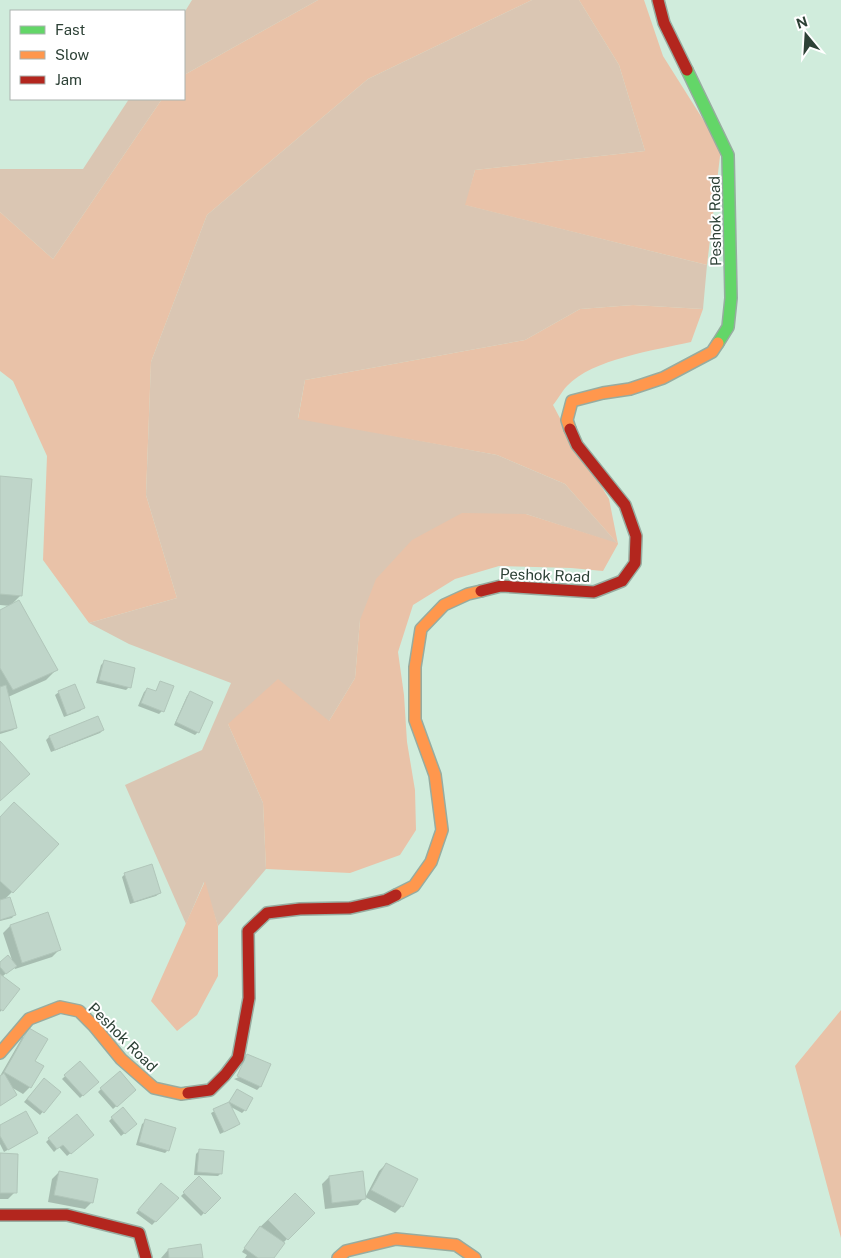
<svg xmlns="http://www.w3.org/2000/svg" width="841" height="1258" viewBox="0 0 841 1258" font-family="'Public Sans',sans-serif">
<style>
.green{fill:#dac6b3}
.forest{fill:#e9c2a8}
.shadow{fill:#0003}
.building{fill:#bfd5c9;stroke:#b1c6ba}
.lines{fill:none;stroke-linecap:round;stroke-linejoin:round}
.fast-casing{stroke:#97aca0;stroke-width:14}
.slow-casing{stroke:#97aca0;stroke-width:14}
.jam-casing{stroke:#97aca0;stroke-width:14}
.fast{stroke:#63d668;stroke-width:11}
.slow{stroke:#ff974d;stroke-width:11}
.jam{stroke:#b3261e;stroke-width:11}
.labels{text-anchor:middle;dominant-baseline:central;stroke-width:4;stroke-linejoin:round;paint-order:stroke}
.street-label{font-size:15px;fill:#2d4136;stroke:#fff}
</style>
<rect width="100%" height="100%" fill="#d0ecdc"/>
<path class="green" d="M192,0H318L184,75V13Z
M532,0H579L619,65L645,151L475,170L466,205L707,265L703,309L633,305L580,309L525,340L305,380L298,418L497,455L565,484L618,544L526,514L360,620L355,678L329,721L228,724L263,803L266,869L218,926L204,882L186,924L125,785L202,750L231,683L129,644L89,623L177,598L146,495L151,362L207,215L368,79Z
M129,99H162L53,259L0,212V169H83Z"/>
<path class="forest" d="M318,0H532L368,79L207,215L151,362L146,495L177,598L89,623L43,560L47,456L13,381L0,371V212L53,259L162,99H184V75Z
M579,0H644L663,56L721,148L707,265L465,205L475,170L645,151L619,65Z
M633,305L703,309L691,342C656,350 592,359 567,386C562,391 558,399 553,405L563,424L609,499L618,544L603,571L571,568L499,566L455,579L413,605L398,652L404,695L407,742L415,790L416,830L400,855L350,873L266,869L263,803L228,724L278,679L329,721L355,678L360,620L376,579L412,540L462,513L526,514L617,543L565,484L497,455L298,419L305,380L525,340L580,309Z
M205,881L218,926V976L197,1015L177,1031L151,1001Z
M841,1010V1238L795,1066Z"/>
<path class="shadow" d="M0,477L21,595L12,604L56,670L46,680L8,697L16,727L13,730L0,734V611L11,606L0,605Z
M104,662L129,687L126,690L96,683L101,665Z
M161,683L162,711L159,714L138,706L144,692L147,689L155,692Z
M59,692L83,708L80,711L64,717L55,695Z
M190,693L198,732L195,735L174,725L187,696Z
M98,718L103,730L100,733L51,752L46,740L49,737Z
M0,818L12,892L4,900L15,914L12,918L0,921Z
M125,874L160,893L156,896L130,904L122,877Z
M10,926L59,950L52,957L15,969L14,966L2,977L18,989L0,1012V964L13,963L3,933Z
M23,1036L33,1061L30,1087L23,1094L11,1087L16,1095L0,1106V1076Z
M79,1063L97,1082L80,1098L62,1079Z
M270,1065L260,1087L257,1090L234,1079Z
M41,1083L60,1092L40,1115L24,1102Z
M101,1089L131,1093L113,1109L98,1092Z
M237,1090L245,1110L242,1113L231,1107L239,1124L235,1127L220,1134L211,1113L228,1104Z
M112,1118L132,1127L121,1136L109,1121Z
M146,1121L168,1150L165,1153L136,1145L142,1124Z
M0,1127L37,1133L4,1152L0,1144Z
M89,1138L67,1156L59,1147L54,1152L46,1142L49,1139Z
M200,1150L221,1173L218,1176L194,1175L196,1154Z
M0,1154L15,1192L8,1199H0Z
M386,1164L402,1206L395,1213L365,1197L358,1205L325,1209L322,1184L329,1177L365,1198L379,1171Z
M59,1172L92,1202L85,1209L48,1202L52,1179Z
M199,1178L219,1198L201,1216L181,1196Z
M162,1185L178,1198L152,1225L136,1213Z
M295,1194L313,1213L283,1243L272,1258H245L247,1255L242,1252L257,1230Z
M168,1250L201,1258H161Z"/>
<path class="building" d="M0,476L32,479L22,596L0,594Z
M19,600L58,670L13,690L0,668V610Z
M104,660L135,668L131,688L99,680Z
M160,681L174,686L164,712L141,703L147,688L156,691Z
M75,684L85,708L67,715L58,691Z
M6,685L17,728L0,732V687Z
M190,691L213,702L199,733L176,722Z
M98,716L104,730L55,750L49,736Z
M0,741L30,774L0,801Z
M14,802L59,844L13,893L0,881V817Z
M152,864L161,893L134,902L124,873Z
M10,897L16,915L0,920V900Z
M48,912L61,950L22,963L10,925Z
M8,955L17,966L6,974L0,967V962Z
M0,974L20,989L3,1011L0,1009Z
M29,1028L48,1039L35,1061L44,1066L31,1088L4,1072Z
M247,1054L271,1064L261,1087L237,1076Z
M80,1061L99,1082L83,1096L64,1075Z
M120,1071L136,1090L117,1107L100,1088Z
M4,1073L17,1095L0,1106V1076Z
M44,1078L61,1092L44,1113L27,1099Z
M237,1089L253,1098L246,1111L229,1102Z
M229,1102L240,1124L224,1132L213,1109Z
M123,1107L137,1124L125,1134L111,1117Z
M26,1111L38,1133L8,1150L0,1136V1125Z
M77,1114L94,1135L71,1154L63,1145L57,1149L48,1138Z
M145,1119L176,1128L169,1151L139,1142Z
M199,1149L224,1151L222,1174L197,1172Z
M0,1153L18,1154L17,1193H0Z
M386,1163L418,1179L403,1207L371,1190Z
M59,1171L98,1179L93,1203L54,1195Z
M363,1171L366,1199L332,1203L329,1176Z
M199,1176L221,1198L205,1214L183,1192Z
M161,1183L179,1198L156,1222L138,1210Z
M295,1193L315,1213L288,1240L268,1220Z
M260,1226L285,1243L274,1258H258L244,1248Z
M201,1244L203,1258H169L168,1249Z"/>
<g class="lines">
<g class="fast-casing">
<path id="fast" d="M687,70L728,155L731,298L728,327L718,343"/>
</g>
<g class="slow-casing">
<path id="slow" d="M570,429L567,420L572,401L603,393L630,389L663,378L712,352L718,343
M396,895L414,886L431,862L442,830L435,775L415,720V667L421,629L444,605L468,594L481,591
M0,1053L29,1019L60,1007L79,1011L94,1026L121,1059L154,1088L181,1094L188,1093
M338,1258L346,1251L396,1239L456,1245L475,1258"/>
</g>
<g class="jam-casing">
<path id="jam" d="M658,0L664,23L687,70
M481,591L501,586L594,592L622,581L635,563L636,536L625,505L577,445L570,429
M188,1093L210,1090L225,1075L238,1058L249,998L248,931L267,913L300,909L350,908L386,900L396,895
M0,1215H67L139,1233L146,1258"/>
</g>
<use href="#fast" class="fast"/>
<use href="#slow" class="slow"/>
<use href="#jam" class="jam"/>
</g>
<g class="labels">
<g class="street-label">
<text transform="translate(715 221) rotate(-91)">Peshok Road</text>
<text transform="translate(545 575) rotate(2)">Peshok Road</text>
<text transform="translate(123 1037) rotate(45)">Peshok Road</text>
</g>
</g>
<rect x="10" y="10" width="175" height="90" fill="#ffffff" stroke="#abb3af"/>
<rect x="20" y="26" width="25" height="8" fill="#63d668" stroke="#abb3af"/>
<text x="55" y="35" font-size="15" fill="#2d4136">Fast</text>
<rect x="20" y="51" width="25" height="8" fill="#ff974d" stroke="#abb3af"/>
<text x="55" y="60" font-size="15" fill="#2d4136">Slow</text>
<rect x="20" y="76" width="25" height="8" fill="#b3261e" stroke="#abb3af"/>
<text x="55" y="85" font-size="15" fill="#2d4136">Jam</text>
<g transform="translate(806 35) rotate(342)" stroke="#ffffff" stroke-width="4" paint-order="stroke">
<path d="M0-4L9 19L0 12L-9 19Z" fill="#2d4136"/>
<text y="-8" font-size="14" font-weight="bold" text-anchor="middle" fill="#2d4136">N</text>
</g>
</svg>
